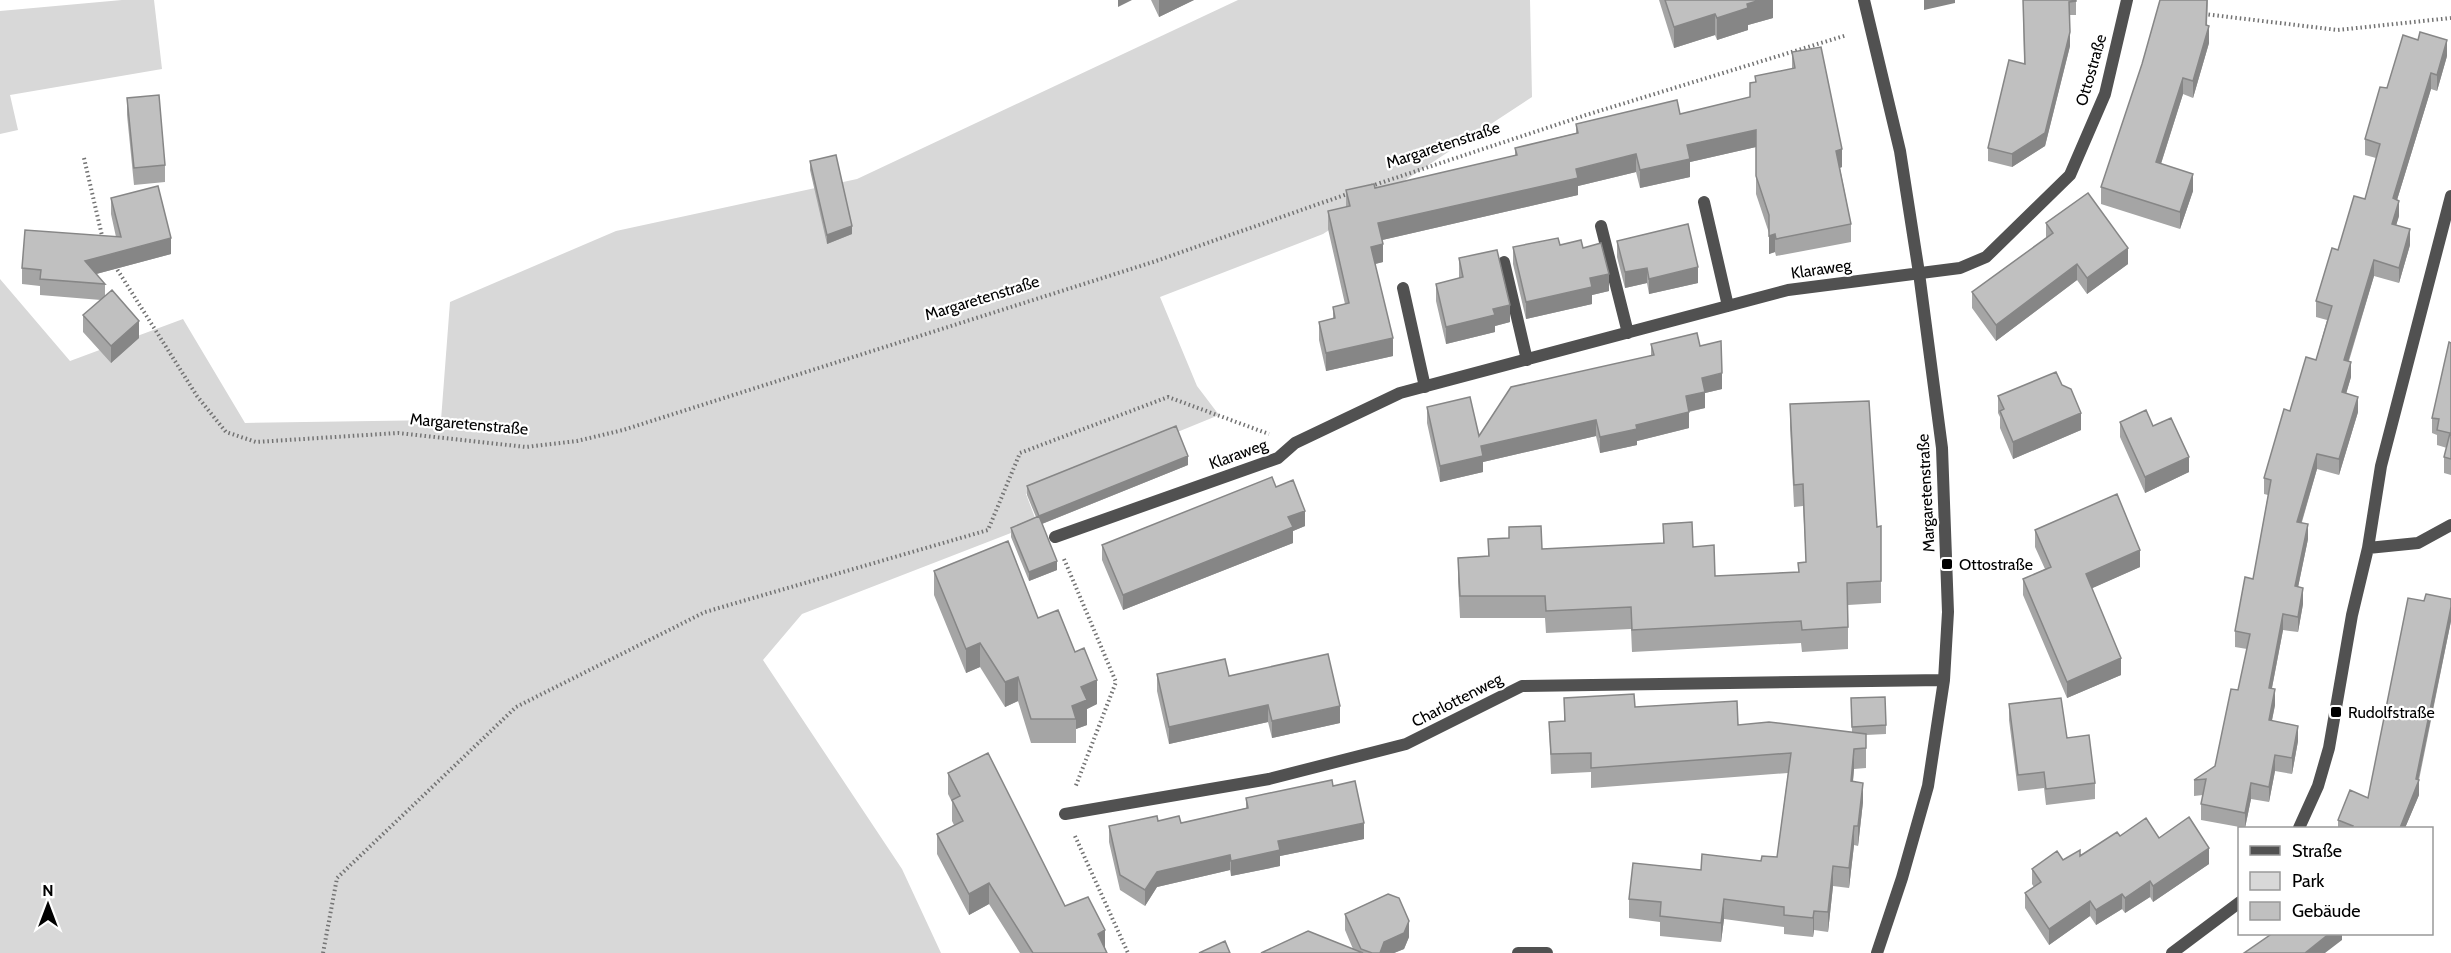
<svg xmlns="http://www.w3.org/2000/svg" width="2451" height="953" viewBox="0 0 2451 953" font-family="Cabin,sans-serif">
<style>
.green{fill:#d8d8d8}
.lines{fill:none;stroke-linecap:round;stroke-linejoin:round}
.path{stroke:#737373;stroke-width:4;stroke-dasharray:1.5 3;stroke-linecap:butt}
.street{stroke:#515151;stroke-width:12}
.wall{fill:#a5a5a5}
.shaded-wall{fill:#868686}
.building{fill:#c0c0c0;stroke:#868686;stroke-width:1.5}
.poi-dot{fill:#000;stroke:#fff;stroke-width:2}
.labels{text-anchor:middle;dominant-baseline:central;stroke-width:4.5;stroke-linejoin:round;paint-order:stroke}
.street-label{font-size:16px;fill:#000;stroke:#fff}
.poi-label{font-size:16px;fill:#000;stroke:#fff;text-anchor:start}
</style>
<rect width="100%" height="100%" fill="#fff"/>
<path class="green" d="M122,0H154L162,69L10,95L18,130L0,134V11Z
M1238,0H1530L1532,97L1323,234L1160,297L1197,386L1219,415L1026,494L1037,523L802,614L763,660L902,869L941,953H0V279L70,361L183,319L245,423L441,420L450,302L616,231L857,179Z"/>
<g class="lines">
<path class="path" d="M2204,14L2338,30L2451,18
M84,158L103,240
M1371,186L1586,115L1847,35
M115,266L197,396L226,432L256,442L398,433L526,447L577,441L623,430L1153,262L1350,193
M1064,559L1116,682L1075,788
M1075,836L1128,953
M323,953L337,878L516,707L705,612L988,530L1020,453L1168,397L1269,434"/>
<path class="street" d="M1864,0L1900,151L1919,273L1942,448L1948,612L1944,680L1928,786L1902,878L1877,953
M1704,202L1728,306
M1601,226L1628,333
M1504,262L1527,360
M1403,288L1425,387
M1055,537L1278,458L1295,443L1400,393L1788,290L1960,268L1986,257L2070,175L2105,94L2127,0
M2368,548L2418,543L2451,525
M1065,814L1269,779L1406,744L1522,686L1944,680
M2299,828L2318,786L2329,748L2352,615L2368,548L2381,466L2451,196
M1518,953H1547
M2172,953L2240,902"/>
</g>
<path class="wall" d="M1151,0H1194L1159,17Z
M1659,0H1773V18L1748,25V30L1717,40L1715,35L1674,48Z
M2023,0H2076V15H2069L2070,46L2045,146L2012,167L1988,161V148L2024,64Z
M2160,0H2208L2207,25L2209,43L2193,98L2183,94L2161,164L2193,191L2180,229L2101,204V187L2142,64Z
M1792,52L1842,167L1840,168L1851,224V242L1776,256L1775,252L1769,254V233L1756,194V147L1690,162V177L1640,188L1636,172L1578,186V195L1382,240L1383,262L1375,264L1393,356L1326,371L1319,340V322L1333,319V307L1345,304L1328,229V211L1346,207V190L1375,188L1515,156V148L1576,133V124L1680,114L1750,97L1755,82V76L1792,69Z
M2447,56L2437,91L2431,89L2397,200L2399,216L2396,225L2410,245L2399,283L2374,276L2349,361L2351,377L2346,393L2358,412L2339,475L2317,469L2302,522L2308,539L2298,587L2303,604L2298,632L2283,630L2272,688L2275,705L2272,720L2298,741L2292,774L2275,771L2269,802L2251,799L2245,828L2201,820V804L2203,795L2194,796V780L2215,766L2238,690L2247,649L2235,647V631L2253,579L2268,495L2264,494V478L2290,411L2316,360L2327,320L2316,317V301L2338,250L2365,199L2376,158L2365,155V139L2387,88Z
M127,98L165,165V182L134,185L127,115Z
M810,161L852,234L827,244L810,170Z
M111,198L171,254L96,274L105,284V296L139,338L111,363L83,332V315L101,300L40,295V286L22,284V268L116,237L111,214Z
M2046,223L2128,264L2087,294L2077,280L1996,341L1972,308V292L2046,238Z
M1617,241L1698,283L1649,294L1647,283L1625,288L1617,257Z
M1560,245L1583,248L1609,291L1592,295V304L1526,319L1513,264V247Z
M1459,258L1510,322L1495,326V332L1446,344L1436,301V284L1459,278Z
M2451,343V475L2444,473V457L2447,448L2437,445V435L2432,433V418Z
M1651,344L1700,346L1722,389L1705,393V408L1689,412V428L1637,441V445L1600,453L1596,436L1483,462V472L1440,482L1427,423V407L1479,436L1651,355Z
M2062,385L2081,430L2013,459L2000,428V417L1998,413V396Z
M1790,404L1877,527L1881,526V603L1848,605V649L1802,652L1801,643L1632,652L1631,629L1546,633L1545,618H1460L1458,580V558L1488,556V539L1542,549L1663,543V524L1693,547L1715,576L1798,572L1806,562L1803,506L1794,507L1790,426Z
M2120,422L2153,426L2189,472L2145,493L2120,437Z
M1188,465L1042,524L1057,570L1029,581L1011,537V528L1036,517L1027,495V486Z
M1276,487L1305,526L1293,531V543L1123,610L1102,560V545Z
M2035,530L2140,567L2092,588L2121,675L2067,698L2023,595V579L2045,569L2035,547Z
M934,571L1038,618L1097,704L1087,709V725L1076,729V743H1031L1018,701L1005,707L980,667L966,673L934,595Z
M2451,599V621L2419,780V795L2405,828H2338V820L2368,798L2424,601Z
M1157,674L1229,676L1340,723L1272,738L1268,722L1169,744L1157,691Z
M1564,698L1635,707L1738,725L1852,732L1851,698L1886,725V734L1866,735V768L1854,769L1853,782L1863,802L1858,846L1854,845L1849,888L1833,886L1828,932L1814,930L1813,937L1784,934V927L1724,919L1721,942L1660,936V922L1629,918V899L1701,870L1761,861L1777,857L1788,773L1591,788V772L1551,774L1549,722L1564,721Z
M2009,704L2067,738L2095,783V799L2046,805L2044,788L2018,791L2009,720Z
M948,773L1065,906L1105,948L1107,953H1020L989,904L969,915L937,854V834L954,825L952,821V802L948,794Z
M1333,786L1364,839L1280,856V866L1231,876L1230,870L1157,887L1145,906L1120,890L1109,842V826L1158,821L1181,823L1246,808V798Z
M2120,836L2159,838L2209,864L2153,902L2150,897L2125,913L2122,909L2096,925L2090,916L2049,945L2025,908V893L2034,887L2032,884V869L2080,856Z
M1345,914L1409,937L1404,949L1394,953H1261L1353,949L1345,930Z"/>
<path class="shaded-wall" d="M1118,0H1132L1118,7Z
M1159,0H1194L1159,17Z
M1760,0H1773V18L1748,25V30L1717,40V18L1747,4Z
M1924,0H1955V3L1924,10Z
M2207,0L2206,35L2209,26V43L2193,98V81Z
M1715,14V35L1674,48V27Z
M2070,32V46L2045,146L2012,167V154Z
M2447,40V56L2437,91V75Z
M2431,73V89L2393,213V198Z
M2183,78V94L2156,179V162Z
M1756,130V147L1690,162V177L1640,188V170L1687,145Z
M1842,149V167L1836,169V151Z
M1636,154V172L1578,186V195L1378,241V223L1576,169Z
M2193,174V191L2180,229V212Z
M2399,201V216L2392,239V224Z
M852,226V234L827,244V235Z
M2410,229V245L2399,283V268Z
M1775,234V252L1769,254V236Z
M171,238V254L85,277V261Z
M1383,244V262L1371,265V247Z
M2128,248V264L2087,294V278Z
M2374,260V276L2344,375V360Z
M2077,264V280L1996,341V325Z
M1698,267V283L1649,294V279Z
M1647,268V283L1625,288V272Z
M1609,274V291L1592,295V304L1526,319V302L1590,278Z
M1510,305V322L1495,326V332L1446,344V327L1493,309Z
M139,321V338L111,363V346Z
M1393,338V356L1326,371V353Z
M2351,362V377L2342,408V392Z
M1722,373V389L1705,393V408L1686,412V396L1702,378Z
M2358,397V412L2339,475V459Z
M1689,412V428L1637,441V445L1600,453V437L1636,425Z
M2081,413V430L2013,459V442Z
M1596,420V436L1483,462V472L1440,482V466L1481,446Z
M2317,454V469L2297,537V522Z
M1188,456V465L1039,525V516Z
M2189,457V472L2145,493V477Z
M1305,511V526L1293,531V543L1123,610V595L1288,517Z
M2308,524V539L2295,602V586Z
M2140,550V567L2086,591V574Z
M1057,561V570L1029,581V572Z
M2303,588V604L2298,632V617Z
M2451,607V621L2418,781L2419,780V795L2405,828H2400L2416,779Z
M2283,614V630L2269,703V688Z
M980,643V667L966,673V649Z
M2121,658V675L2067,698V682Z
M1018,677V701L1005,707V682Z
M1097,680V704L1087,709V725L1076,729V719L1072,706L1081,687Z
M2275,689V705L2269,735V720Z
M1268,705V722L1169,744V727Z
M1340,706V723L1272,738V721Z
M2298,726V741L2292,774V758Z
M1854,749V769L1851,801V781Z
M2275,755V771L2269,802V787Z
M1863,783V802L1858,846V826Z
M2251,783V799L2245,828V813Z
M1364,823V839L1280,856V866L1231,876V861L1278,841Z
M1854,826V845L1849,888V868Z
M2209,848V864L2153,902V886Z
M1230,855V870L1157,887L1145,906V890L1157,872Z
M1833,866V886L1828,932V912Z
M2150,881V897L2125,913V898Z
M989,883V904L969,915V894Z
M2122,894V909L2096,925V910Z
M1724,899V919L1721,942V923Z
M2090,901V916L2049,945V929Z
M1814,911V930L1813,937V918Z
M1409,921V937L1404,949L1394,953H1380L1384,942Z
M1105,930V951L1098,934Z
M2330,933H2342V940L2325,953H2305Z"/>
<path class="building" d="M1665,0H1760L1747,4L1748,8L1717,18L1715,14L1674,27Z
M2023,0H2076V1L2069,2L2070,32L2045,133L2012,154L1988,148L2009,60L2025,64Z
M2160,0H2207L2206,25L2209,26L2193,81L2183,78L2156,162L2193,174L2180,212L2101,187L2142,64Z
M2420,32L2447,40L2437,75L2431,73L2393,198L2399,201L2392,224L2410,229L2399,268L2374,260L2344,360L2351,362L2342,392L2358,397L2339,459L2317,454L2297,522L2308,524L2295,586L2303,588L2298,617L2283,614L2269,688L2275,689L2269,720L2298,726L2292,758L2275,755L2269,787L2251,783L2245,813L2201,804L2206,779L2194,780L2215,766L2231,689L2238,690L2250,634L2235,631L2245,577L2253,579L2271,480L2264,478L2284,409L2290,411L2306,357L2316,360L2332,306L2316,301L2332,248L2338,250L2354,196L2365,199L2380,144L2365,139L2380,87L2387,88L2403,35L2418,40Z
M1821,47L1842,149L1836,151L1851,224L1776,239L1775,234L1769,236V215L1756,176V130L1687,145L1690,159L1640,170L1636,154L1576,169L1578,178L1378,223L1383,244L1371,247L1393,338L1326,353L1319,322L1335,318L1333,307L1349,303L1328,211L1350,206L1346,190L1374,184L1375,188L1517,155L1515,148L1578,133L1576,124L1677,100L1680,114L1750,97V83L1756,82L1755,76L1795,68L1792,52Z
M159,95L165,165L134,168L127,98Z
M836,155L852,226L827,235L810,161Z
M158,186L171,238L85,261L105,284L40,279L41,270L22,268L25,230L121,237L111,198Z
M2088,193L2128,248L2087,278L2077,264L1996,325L1972,292L2053,233L2046,223Z
M1688,224L1698,267L1649,279L1647,268L1625,272L1617,241Z
M1558,238L1560,245L1581,240L1583,248L1601,243L1609,274L1590,278L1592,287L1526,302L1513,247Z
M1497,250L1510,305L1493,309L1495,315L1446,327L1436,284L1463,277L1459,258Z
M112,290L139,321L111,346L83,315Z
M1697,333L1700,346L1721,341L1722,373L1702,378L1705,392L1686,396L1689,412L1636,425L1637,429L1600,437L1596,420L1481,446L1483,456L1440,466L1427,407L1470,397L1479,436L1511,387L1654,355L1651,344Z
M2449,342L2451,343V459L2444,457L2450,433L2437,430L2439,419L2432,418Z
M2056,372L2062,385L2071,389L2081,413L2013,442L2000,411L2004,409L1998,396Z
M1869,401L1877,527L1881,526V581L1847,583L1848,627L1802,630L1801,621L1632,630L1631,607L1546,611L1545,596H1460L1458,558L1489,556L1488,539L1509,538V527L1541,526L1542,549L1664,543L1663,524L1692,522L1693,547L1714,545L1715,576L1799,572L1798,563L1806,562L1803,484L1794,485L1790,404Z
M2146,410L2153,426L2171,418L2189,457L2145,477L2120,422Z
M1176,426L1188,456L1039,516L1027,486Z
M1272,477L1276,487L1293,480L1305,511L1288,517L1293,527L1123,595L1102,545Z
M2117,494L2140,550L2086,574L2121,658L2067,682L2023,579L2051,567L2035,530Z
M1039,516L1057,561L1029,572L1011,528Z
M1008,541L1038,618L1058,610L1075,652L1084,648L1097,680L1081,687L1087,700L1072,706L1076,719H1031L1018,677L1005,682L980,643L966,649L934,571Z
M2426,594L2451,599V607L2416,779L2419,780L2400,828H2352L2353,826L2338,820L2350,790L2368,798L2408,598L2424,601Z
M1328,654L1340,706L1272,721L1268,705L1169,727L1157,674L1225,659L1229,676Z
M1634,694L1635,707L1737,701L1738,725L1769,722L1866,734V748L1854,749L1851,781L1863,783L1858,826H1854L1849,868L1833,866L1828,912L1814,911L1813,918L1784,915V907L1724,899L1721,923L1660,916L1661,902L1629,899L1633,863L1701,870L1702,854L1761,861L1762,856L1777,857L1791,753L1591,768V753L1551,754L1549,722L1565,721L1564,698Z
M1885,697L1886,725L1852,727L1851,698Z
M2061,698L2067,738L2089,735L2095,783L2046,789L2044,772L2018,775L2009,704Z
M988,753L1065,906L1088,897L1105,930L1098,934L1107,953H1033L989,883L969,894L937,834L963,821L952,800L960,796L948,773Z
M1332,780L1333,786L1355,781L1364,823L1278,841L1280,850L1231,861L1230,855L1157,872L1145,890L1120,875L1109,826L1157,816L1158,821L1179,816L1181,823L1248,808L1246,798Z
M2189,817L2209,848L2153,886L2150,881L2125,898L2122,894L2096,910L2090,901L2049,929L2025,893L2041,882L2032,869L2057,851L2063,860L2080,850V856L2117,832L2120,836L2146,818L2159,838Z
M1388,894L1399,898L1409,921L1404,933L1384,942L1380,953H1372L1361,949L1345,914Z
M1308,931L1363,953H1261Z
M2273,933H2330L2305,953H2244Z
M1225,941L1230,953H1199Z"/>
<g class="poi-dot">
<rect x="1941" y="558" width="12" height="12" rx="3"/>
<rect x="2330" y="706" width="12" height="12" rx="3"/>
</g>
<g class="labels">
<g class="street-label">
<text transform="translate(2091 70) rotate(-74)">Ottostraße</text>
<text transform="translate(1443 145) rotate(-18)">Margaretenstraße</text>
<text transform="translate(1821 269) rotate(-8)">Klaraweg</text>
<text transform="translate(982 298) rotate(-17)">Margaretenstraße</text>
<text transform="translate(469 424) rotate(5)">Margaretenstraße</text>
<text transform="translate(1238 454) rotate(-20)">Klaraweg</text>
<text transform="translate(1926 493) rotate(-93)">Margaretenstraße</text>
<text transform="translate(1457 700) rotate(-27)">Charlottenweg</text>
</g>
<g class="poi-label">
<text x="1959" y="564">Ottostraße</text>
<text x="2348" y="712">Rudolfstraße</text>
</g>
</g>
<rect x="2238" y="827" width="195" height="108" fill="#ffffff" stroke="#999999" stroke-width="1.5"/>
<rect x="2250" y="846" width="30" height="9" fill="#515151" stroke="#999999" stroke-width="1.5"/>
<text x="2292" y="857" font-size="18" fill="#000000">Straße</text>
<rect x="2250" y="872" width="30" height="18" fill="#d8d8d8" stroke="#999999" stroke-width="1.5"/>
<text x="2292" y="887" font-size="18" fill="#000000">Park</text>
<rect x="2250" y="902" width="30" height="18" fill="#c0c0c0" stroke="#999999" stroke-width="1.5"/>
<text x="2292" y="917" font-size="18" fill="#000000">Gebäude</text>
<g transform="translate(48 905)" stroke="#ffffff" stroke-width="4.5" paint-order="stroke">
<path d="M0-4.5L10 22L0 15L-10 22Z" fill="#000000"/>
<text y="-9" font-size="16" font-weight="bold" text-anchor="middle" fill="#000000">N</text>
</g>
</svg>
